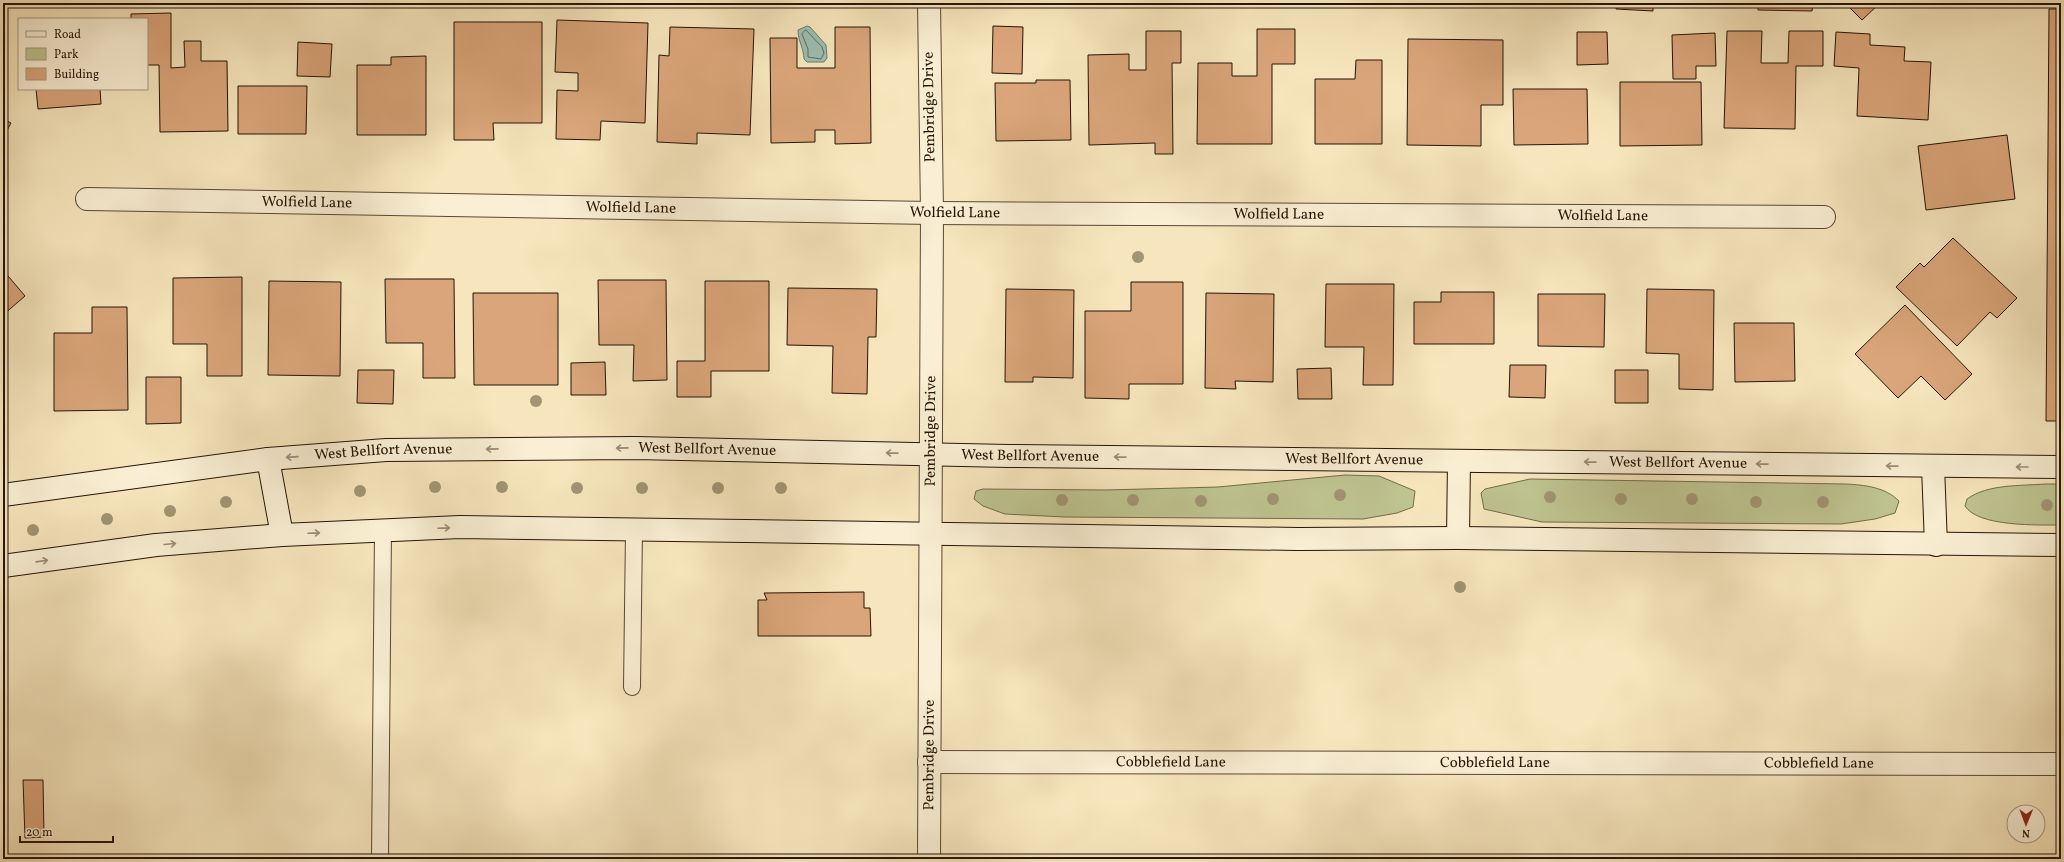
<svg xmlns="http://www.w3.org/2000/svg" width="2064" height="862" viewBox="0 0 2064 862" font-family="Vollkorn,serif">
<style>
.green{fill:#bec490;stroke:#726c4b}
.water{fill:#9dbfb3;stroke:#6d7b6e}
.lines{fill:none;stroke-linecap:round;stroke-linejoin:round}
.shore{stroke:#616a5c;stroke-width:1}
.building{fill:#daa57a;stroke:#251406}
.lane-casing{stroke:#5a4834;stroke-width:18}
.street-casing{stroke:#5a4834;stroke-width:24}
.secondary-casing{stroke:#251406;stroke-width:24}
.lane{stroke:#faefd4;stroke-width:16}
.street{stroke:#faefd4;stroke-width:22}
.secondary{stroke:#faefd4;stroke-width:22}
.tree{fill:#a19573}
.oneway{stroke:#9a8c77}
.labels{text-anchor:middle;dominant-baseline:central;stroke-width:3.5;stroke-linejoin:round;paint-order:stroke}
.street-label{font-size:15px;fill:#251406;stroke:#faefd4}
</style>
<rect width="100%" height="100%" fill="#f7e6bd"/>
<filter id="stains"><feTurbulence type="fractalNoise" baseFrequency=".005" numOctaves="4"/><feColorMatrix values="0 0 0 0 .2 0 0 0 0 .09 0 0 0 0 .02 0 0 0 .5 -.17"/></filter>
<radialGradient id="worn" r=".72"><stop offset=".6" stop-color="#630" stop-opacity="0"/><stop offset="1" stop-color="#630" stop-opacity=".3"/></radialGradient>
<path class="green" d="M1345,475L1379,476L1415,491L1413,507L1397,513L1363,519L1065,517L1005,514L983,506L974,499L976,491L983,489L1106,490L1218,487Z
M1530,479L1845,484C1865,485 1885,487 1899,501L1895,513L1875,519L1841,524L1542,522L1484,509L1481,493L1485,489Z
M2045,484H2061V525C2039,525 1978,527 1965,506L1967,499C1988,484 2019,486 2045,484Z"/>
<path class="water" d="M807,26L810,27L826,45L827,58L824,62H807L804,59C804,49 798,41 798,30Z"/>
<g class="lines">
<path class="shore" d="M806,30L822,47L824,53L821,59L808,57V49L802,34Z"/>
</g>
<path class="building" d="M44,3H81V4Z
M1258,3H1291L1290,5Z
M1574,3H1609V7L1574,6Z
M1617,3H1653V11L1616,9Z
M1758,3H1813L1812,11L1758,10Z
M1845,3H1880L1862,20Z
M2049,9H2061V421H2046Z
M171,13V68L185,67L184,41H201V61H227L228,131L160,132L159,65H147V19H131V14Z
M557,20L648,23L645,123L601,121L600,140L556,139L557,90L578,91V73L555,72Z
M454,22H542V123H493L494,140H454Z
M993,26L1023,27L1022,74L992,73Z
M670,27L754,29L750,135L697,133V144L657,142L659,55L669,56Z
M835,27H870L871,143L835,144V130H815V142L771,143L770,38H797V68H835Z
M1257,29H1295V64H1272V144H1197L1198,63H1232V76H1257Z
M1146,31H1181V63H1172L1173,154H1155V143L1089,145L1088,55L1129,54V70H1146Z
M1727,31H1762L1761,63H1788L1789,31H1823V66H1796L1795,129L1724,128Z
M1577,32H1607L1608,64L1577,65Z
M1836,32L1870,34V45L1905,47L1904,61L1931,62L1928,120L1857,116L1859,68L1834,66Z
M1715,33L1716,66H1696V79H1673L1672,35Z
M1408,39L1503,40V105H1481V146L1407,145Z
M298,42L332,44L330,77L297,76Z
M426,56V135H357V65H391V57Z
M1356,60H1382V144H1315V79H1355Z
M1036,80H1070L1071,140L996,141L995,83H1036Z
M1620,82H1701L1702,145L1620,146Z
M238,86H307L306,134H238Z
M36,89H100L101,104L38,109Z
M1513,89H1587L1588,144L1514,145Z
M3,119L11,123L3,138Z
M2007,135L2015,199L1926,210L1918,146Z
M1953,238L2017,298L1997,318L1990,312L1957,346L1896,287L1920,263L1924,267Z
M3,270L25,296L3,315Z
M242,277V376H207V344H173V278Z
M385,279H454L455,378H423V343H386Z
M598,280H666L667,380L633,381L634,345H599Z
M269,281L341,282L340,376L268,375Z
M705,281H769V371H711V397H677V361H705Z
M1131,282H1183V384H1129V399L1085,398V311H1131Z
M1326,284H1394L1393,385H1363L1364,347H1325Z
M788,288L877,289L876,337H868L867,394L832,393L833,346L787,345Z
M1006,289L1074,290L1073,378L1033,377V382H1005Z
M1647,289L1714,290L1713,390L1679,389V354L1646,353Z
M1441,292H1494V344H1414V302H1441Z
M473,293H558V385H474Z
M1206,293L1274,294L1273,382L1235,381L1236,389L1205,388Z
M1538,294H1605L1604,347L1538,346Z
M1905,305L1972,374L1945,400L1921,376L1898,398L1855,354Z
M92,307H127L128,410L54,411V333H92Z
M1734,323H1794L1795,381L1735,382Z
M605,362L606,395H571V363Z
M1510,365H1546L1545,398L1509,397Z
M1331,368L1332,399H1298L1297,369Z
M358,370H394L393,404L357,403Z
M1615,370H1648V403H1615Z
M146,377H181V423L146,424Z
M864,592V608H870L871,636H758V600H767L764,593Z
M23,780H43L44,837L25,838Z"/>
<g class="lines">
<defs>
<path id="lane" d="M632,687L634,530
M380,859L383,530"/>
<g id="street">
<path id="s1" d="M87,199L932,213L1824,217"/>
<path id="s2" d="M929,762L2061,764"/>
<path id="s3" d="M929,859L932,213L929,3"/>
</g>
<g id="secondary">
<path d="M268,459L282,535"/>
<path d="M1933,466L1936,545"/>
<path id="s4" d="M3,495L268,459L386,450L635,448L1009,456L2061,467"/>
<path d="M1458,538L1459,461"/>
<path d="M3,566L156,545L282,535L460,527L1298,539L1458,538L2061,545"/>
</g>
</defs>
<use href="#lane" class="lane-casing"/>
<use href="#street" class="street-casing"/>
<use href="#secondary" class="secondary-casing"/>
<use href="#lane" class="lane"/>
<use href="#street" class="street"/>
<use href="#secondary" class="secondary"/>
</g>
<g class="tree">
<circle cx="1138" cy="257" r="6"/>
<circle cx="536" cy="401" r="6"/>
<circle cx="435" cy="487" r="6"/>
<circle cx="502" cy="487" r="6"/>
<circle cx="577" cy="488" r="6"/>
<circle cx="642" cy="488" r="6"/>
<circle cx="718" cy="488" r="6"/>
<circle cx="781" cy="488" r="6"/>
<circle cx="360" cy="491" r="6"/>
<circle cx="1340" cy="495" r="6"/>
<circle cx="1550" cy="497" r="6"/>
<circle cx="1273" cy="499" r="6"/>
<circle cx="1621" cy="499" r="6"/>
<circle cx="1692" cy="499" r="6"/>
<circle cx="1062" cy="500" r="6"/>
<circle cx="1133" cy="500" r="6"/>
<circle cx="1201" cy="501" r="6"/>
<circle cx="226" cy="502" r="6"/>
<circle cx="1756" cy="502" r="6"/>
<circle cx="1823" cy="502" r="6"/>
<circle cx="2047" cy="505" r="6"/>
<circle cx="170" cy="511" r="6"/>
<circle cx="107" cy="519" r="6"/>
<circle cx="33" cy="530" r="6"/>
<circle cx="1460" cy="587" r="6"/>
</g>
<defs><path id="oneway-shaft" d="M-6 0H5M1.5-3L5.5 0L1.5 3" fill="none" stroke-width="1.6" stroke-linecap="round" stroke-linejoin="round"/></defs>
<g class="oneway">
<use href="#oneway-shaft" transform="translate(622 448) rotate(179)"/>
<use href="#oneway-shaft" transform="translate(492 449) rotate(179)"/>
<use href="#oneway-shaft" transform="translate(892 453) rotate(-179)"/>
<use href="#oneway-shaft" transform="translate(292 457) rotate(176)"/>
<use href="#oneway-shaft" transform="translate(1120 457) rotate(-179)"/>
<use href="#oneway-shaft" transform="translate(1590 462) rotate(-179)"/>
<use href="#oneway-shaft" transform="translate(1762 464) rotate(-179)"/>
<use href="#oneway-shaft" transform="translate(1892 466) rotate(-179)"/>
<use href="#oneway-shaft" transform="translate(2022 467) rotate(-180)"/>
<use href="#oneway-shaft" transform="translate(444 528) rotate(-2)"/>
<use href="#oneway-shaft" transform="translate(314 533) rotate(-2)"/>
<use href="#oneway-shaft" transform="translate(170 544) rotate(-5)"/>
<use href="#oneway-shaft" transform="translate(42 561) rotate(-8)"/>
</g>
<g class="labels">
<g class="street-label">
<text transform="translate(930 107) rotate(-91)">Pembridge Drive</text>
<text stroke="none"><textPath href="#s1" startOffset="220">Wolfield Lane</textPath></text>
<text stroke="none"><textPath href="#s1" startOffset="544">Wolfield Lane</textPath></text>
<text stroke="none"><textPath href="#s1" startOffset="868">Wolfield Lane</textPath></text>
<text stroke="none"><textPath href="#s1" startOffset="1192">Wolfield Lane</textPath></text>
<text stroke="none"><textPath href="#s1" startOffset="1516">Wolfield Lane</textPath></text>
<text stroke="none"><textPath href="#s3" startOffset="428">Pembridge Drive</textPath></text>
<text stroke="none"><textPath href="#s4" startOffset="707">West Bellfort Avenue</textPath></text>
<text stroke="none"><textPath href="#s4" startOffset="383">West Bellfort Avenue</textPath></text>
<text stroke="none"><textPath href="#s4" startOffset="1030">West Bellfort Avenue</textPath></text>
<text stroke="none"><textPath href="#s4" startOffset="1354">West Bellfort Avenue</textPath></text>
<text stroke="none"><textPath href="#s4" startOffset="1678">West Bellfort Avenue</textPath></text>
<text stroke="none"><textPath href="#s3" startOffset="104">Pembridge Drive</textPath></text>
<text stroke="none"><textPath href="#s2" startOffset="242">Cobblefield Lane</textPath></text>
<text stroke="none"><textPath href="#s2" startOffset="566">Cobblefield Lane</textPath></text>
<text stroke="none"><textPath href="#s2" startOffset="890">Cobblefield Lane</textPath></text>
</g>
</g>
<rect width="2064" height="862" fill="none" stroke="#f7e6bd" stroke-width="16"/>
<rect x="4" y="4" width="2056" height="854" fill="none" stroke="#251406" stroke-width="2"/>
<rect x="8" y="8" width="2048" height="846" fill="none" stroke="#251406"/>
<rect x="18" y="18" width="130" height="72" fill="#faefd4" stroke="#a59782"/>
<rect x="26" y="31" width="20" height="6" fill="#faefd4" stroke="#a59782"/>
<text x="54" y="38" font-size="12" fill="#251406">Road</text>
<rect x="26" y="48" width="20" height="12" fill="#bec490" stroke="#a59782"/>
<text x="54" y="58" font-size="12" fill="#251406">Park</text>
<rect x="26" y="68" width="20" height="12" fill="#daa57a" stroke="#a59782"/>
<text x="54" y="78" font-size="12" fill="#251406">Building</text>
<g transform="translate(2026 824) rotate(181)"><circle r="19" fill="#faefd4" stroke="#a59782"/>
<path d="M0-3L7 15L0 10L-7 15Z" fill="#8f2418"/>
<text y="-6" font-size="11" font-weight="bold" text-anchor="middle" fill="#251406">N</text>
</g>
<path d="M20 836v6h93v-6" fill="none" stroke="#251406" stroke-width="2"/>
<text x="26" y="836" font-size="12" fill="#251406" stroke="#faefd4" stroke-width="3" paint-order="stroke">20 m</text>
<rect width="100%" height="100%" filter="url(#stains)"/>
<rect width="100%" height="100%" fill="url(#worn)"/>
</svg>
